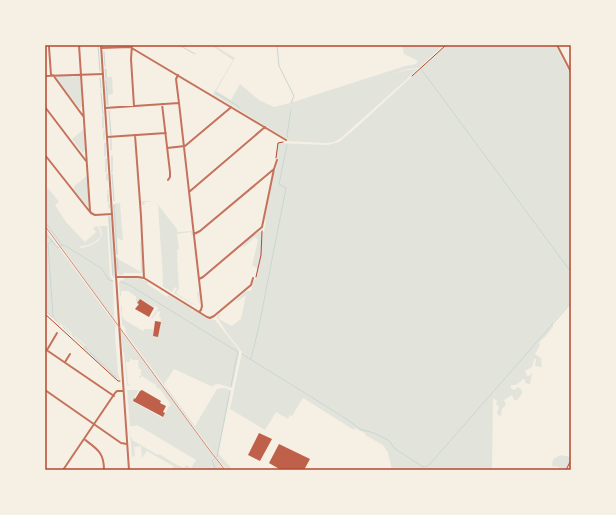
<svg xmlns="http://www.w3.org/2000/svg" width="616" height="515" viewBox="0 0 616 515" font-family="'PT Serif',serif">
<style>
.green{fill:#e2e4dc}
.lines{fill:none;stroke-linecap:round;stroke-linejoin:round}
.stream{stroke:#c9d6d2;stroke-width:1}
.building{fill:#bf614a}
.path{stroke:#b5482f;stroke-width:1}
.minor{stroke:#c5725c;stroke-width:2}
.tertiary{stroke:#c5725c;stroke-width:2}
.rail{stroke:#cf8b77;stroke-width:1}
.neatline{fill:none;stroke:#b5482f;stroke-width:1.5}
</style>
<rect width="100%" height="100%" fill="#f6efe4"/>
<path class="green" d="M212,45H214L235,58L216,91L231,100L240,84L259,100L274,107L290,103L405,66L416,64L418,61L404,54L402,45H443L419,68L407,69L393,74L407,70L418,69L341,138L334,142L325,143L283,141H286L287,139L213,94L233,60L212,46Z
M446,45H555L571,75V302L553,322V327L545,337L539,342L540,345L535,354L541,358L542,367L535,366L536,359H534L532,367L525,371L527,376H529L532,373L530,384L525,383V380L523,379C519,383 516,386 511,385V388L514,390L518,387L521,389L522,394L517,400H514L512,395L504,400L506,405L502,409L501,416L498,415L497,413L499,407L496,404L497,401L493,398L492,469L495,470H392L388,453L383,445L365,435L366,434L355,428L354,430L303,398L292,416L290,415L288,419L276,412L265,430L230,409L242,352L227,333L217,317L219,314L221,315L219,316V319L232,326L241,319L246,295L238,301L236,300L246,291H251L254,280L256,279L258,269L254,266H252L258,240L255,237L244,247L242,246L258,232H264L266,221L265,220L274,173H275L278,160H277L276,154L278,143L328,145L339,142L357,127Z
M105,69H107V77H112L113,94L108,95V106H110H108L106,104Z
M71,75L72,77H73V75L80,76L82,106L80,108H79L56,78V76Z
M84,129L85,150L83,153L72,139Z
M87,176L89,206L88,207L73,189L75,187L74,186Z
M48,188L59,202L55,205L66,222L85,242L96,232L93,228L97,226L100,230L101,236C96,242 89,246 81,246L80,248C91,247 109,239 99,226H107L110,276L113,281L114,317L116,322L45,224V191Z
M141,201H155L177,229V230L178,232L191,231L193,232V235L192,236L191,232L177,234L179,249L177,250L178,257L177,258L179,288L176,293L195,305L199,303L197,292H199L200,303L194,305L174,293L177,288L175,287L172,292L162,286L163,285L162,264L158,206L155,201L145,202L144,205H142Z
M120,203L123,241L117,238L118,255H117L116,254L113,204Z
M108,216H110L111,219L115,279L112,275Z
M45,229L116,325C113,333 118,361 118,373L119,376L120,380L117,379L83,348L85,345L45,310Z
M140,242H141L143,272L142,273H123V275H119L117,272L116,258L118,257V259L141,272Z
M124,278C133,278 140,277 148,282L147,284L167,297L169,295L192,309L191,311H193L194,310L208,319L215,320L239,350V354L232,388L218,384L213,385V387L174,369L164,384L195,426L217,389C221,387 228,388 231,391L218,453L233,470H227L217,458L166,389V388L127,335L125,330L126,329L122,324L121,306H122V317H124L123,319L143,331L145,329H153V336L158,337L161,318L159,317L160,312L158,311L153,318H151L158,308L155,306L154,307L140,299L137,302H136V296H134V295L128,291H121V296H120L119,282L121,280H124Z
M121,331L224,470H172L173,468V466L147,451L142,458L141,446L134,447L135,456L132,457L130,431L131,430L130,435L132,438V440L158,455L159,454L179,466H180L184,468L186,465L191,468L196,460L139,426L136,425L134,427V426H130L127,390H139L132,401L162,418L167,410V411L168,407L171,405L160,389L156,387V385L142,376L140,378L139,376H141V369H139L138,360H132V359H130V362H126L128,384L130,385L129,386L127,385L124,353L123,352Z
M561,455L570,457L571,460V470H559V467L552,466L553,459Z"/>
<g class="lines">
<path class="stream" d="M98,45L100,71
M179,45L195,54
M277,45L279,66L294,96L291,103
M104,52L105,66
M105,69L106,78
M421,69L571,272
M100,78L101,88
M106,81L108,105
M101,90V91
M101,93L103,114
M216,93L238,106L239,108
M109,111L111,135
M103,116V128
M104,131V139
M111,138V150
M288,138L287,135L291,109
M105,143V156
M112,156V172
M106,159V172
M107,174V180
M112,174L114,201
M108,191V192
M108,194V202
M109,204V208
M114,205L117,254
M109,217L113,275
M45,222L62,245
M45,233L57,247L58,248L59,247
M52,241L48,244L53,317L60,325
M61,246L64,245L101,268L109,280L113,281
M117,258L118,270
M121,282L125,283L131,286L238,352L237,355L231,386
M45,310L52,317
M63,327L70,334
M72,335L88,350
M90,352L117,378
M242,354L345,418L360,429L374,433L388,440L391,443L394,448L423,467H425L429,465L571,303
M251,359L259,326L286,188L279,184L287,145
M217,457L230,391
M214,459L212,461L215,467L214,470"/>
</g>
<path class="building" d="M140,299L154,308L149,317L135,309L139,304L137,303Z
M155,321L161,322L158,337L153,336Z
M142,390L161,401L160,403L166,406L163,412L165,413L163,417L133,401L134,398L135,399L140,391Z
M259,433L272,439L260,461L248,455Z
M279,444L310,459L304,470H281L269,463Z"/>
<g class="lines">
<path class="path" d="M412,76L446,45
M276,158L278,143L283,142
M256,277L261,255L262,231
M45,314L118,381H120
M566,470L571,460"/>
<path class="minor" d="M79,45L90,211L91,213L95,215L112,214
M132,45L131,59L134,106
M49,47L51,75
M101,48L130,47L286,140
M53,75L83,116
M178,75L176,79L179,103L202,306L201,310L199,312
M45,76L103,74
M162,104L170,172V177L168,180
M45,107L86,161
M105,108L179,103
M135,135L141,216L144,278
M107,137L166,133
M167,148L185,146L229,109L231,107
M45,155L90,212
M189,192L265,127
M194,234L200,231L274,169L277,160
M116,277H138L144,278L207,317L210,318L214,316L251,285L253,278
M199,279L203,277L262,227L274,169
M45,349L114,396
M47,350L57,333
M65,362L70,354
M45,390L121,443L127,444
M84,439C97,449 104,452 104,470
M63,470L115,393L117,391H123"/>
<path class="tertiary" d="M101,45L120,338L129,470
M557,45L571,72"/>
<path class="rail" d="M45,226L208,448L225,470"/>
</g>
<rect width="616" height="515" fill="none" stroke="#f6efe4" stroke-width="92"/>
<rect x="46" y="46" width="524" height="423" class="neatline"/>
</svg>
